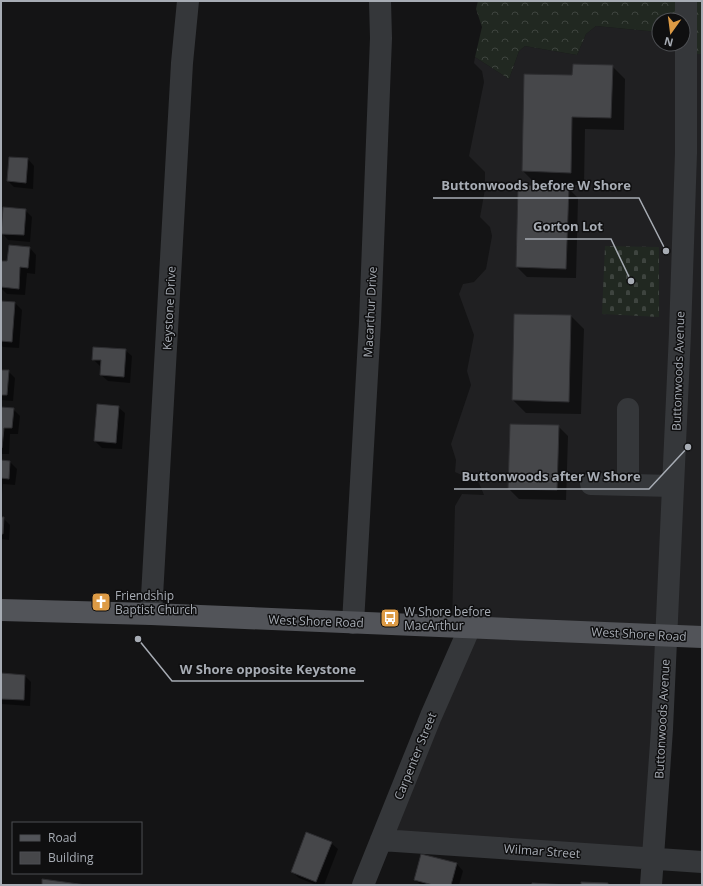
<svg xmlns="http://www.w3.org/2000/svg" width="703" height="886" viewBox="0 0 703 886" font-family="'Open Sans',sans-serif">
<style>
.built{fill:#202022}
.forest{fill:url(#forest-crowns)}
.cemetery{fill:url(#cemetery-stones)}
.shadow{fill:#0007}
.building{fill:#46474a;stroke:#2e2e31}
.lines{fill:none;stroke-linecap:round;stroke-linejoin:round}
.minor{stroke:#35373a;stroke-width:22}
.major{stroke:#525459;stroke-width:22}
.labels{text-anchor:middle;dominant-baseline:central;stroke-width:3;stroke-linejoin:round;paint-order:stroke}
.street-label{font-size:12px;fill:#a7acb4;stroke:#0f0f10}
.poi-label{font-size:12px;fill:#a7acb4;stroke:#0f0f10;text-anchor:start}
.leader{fill:none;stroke:#a7acb4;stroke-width:1.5}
.callout-dot{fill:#a7acb4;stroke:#0f0f10;stroke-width:1.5}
.callout-label{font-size:13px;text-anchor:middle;font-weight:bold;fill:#a7acb4;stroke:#0f0f10;stroke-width:3;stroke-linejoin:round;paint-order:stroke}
</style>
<defs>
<pattern id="forest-crowns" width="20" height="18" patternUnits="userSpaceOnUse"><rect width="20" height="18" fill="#212821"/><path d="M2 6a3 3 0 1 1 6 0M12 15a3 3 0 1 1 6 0" fill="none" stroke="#3e443f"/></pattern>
<pattern id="cemetery-stones" width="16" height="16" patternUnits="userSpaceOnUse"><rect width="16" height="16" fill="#212821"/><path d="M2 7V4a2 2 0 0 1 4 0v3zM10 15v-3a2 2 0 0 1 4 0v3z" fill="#3e443f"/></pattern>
</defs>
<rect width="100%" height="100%" fill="#141415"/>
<path class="built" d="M596,26L659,32V44H683L687,54H702V638L676,637L653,851L391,834L463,643L452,623L455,506L462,494L484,495L479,483L455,472L456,460L451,444L471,385L467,371L474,335L459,294L463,284L474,282L486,269L492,236L490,227L480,217L485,189V172L469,156L484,82L482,71L474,63L475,57L509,79L519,51L525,46L577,55L586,34Z"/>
<path class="forest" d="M478,1H702V54H687L683,20H659V32L596,26L586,34L577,55L525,46L519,51L509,79L475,57L482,27L476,9Z"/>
<path class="cemetery" d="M605,246L659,247V317L602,314Z"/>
<path class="shadow" d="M612,66L625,79L624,130L585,129L584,185L536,184L523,171L573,76Z
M28,159L34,166L33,189L14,187L8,181Z
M568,188L578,198L576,278L527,277L517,267Z
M25,210L32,217L30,242L8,240L2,233Z
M30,248L36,255L35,274L27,273L25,295L7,294L1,288V273L8,262Z
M1,302L15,303L22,310L19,348L3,347L1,345Z
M571,316L584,329L581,414L526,413L513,400Z
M125,350L132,356L130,383L108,381L101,375L102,366H100L93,359Z
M1,371H8L15,378L13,401L1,400Z
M118,407L125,413L122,449L102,448L95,441Z
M1,408L13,409L20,416L18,434H10L9,454H1Z
M558,426L568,436L566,500L519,499L509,489Z
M1,461L10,462L17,469L15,485L3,484L1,505Z
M1,518H3L10,525L9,540L1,539Z
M1,674L25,676L31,682L30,706L1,704Z
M331,843L338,849L324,885H316L299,878L292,872Z
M457,864L463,871L459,885H421L415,880Z"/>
<path class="building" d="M573,64L613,65L611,118L572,117L571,173L522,171L524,74L572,75Z
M9,157L28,158L26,183L7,181Z
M518,185L569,187L566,269L516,267Z
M3,207L26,209L24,235L1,234Z
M9,245L30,247L28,268L20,267L19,289L1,287V261H7Z
M1,301L15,302L12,342L1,341Z
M514,314L571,315L569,402L512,400Z
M93,347L126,349L124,377L100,375L101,360H92Z
M1,370H9L7,395H1Z
M97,404L119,406L116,443L94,441Z
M1,407L14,408L12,428H4L2,448H1Z
M510,424L559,425L557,490L508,489Z
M1,460L10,461L9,479L1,478Z
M1,517H4L3,534H1Z
M1,673L25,675L24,700L1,699Z
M306,832L332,842L316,882L291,872Z
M421,854L457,863L451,885H433L414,880Z
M42,879L86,885H42Z
M581,882L608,883V885H581Z
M532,883L568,885H532Z"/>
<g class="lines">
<path class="minor" d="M591,484L673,486
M628,485V409
M151,614L182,63L188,1
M353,623L370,322L381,38L380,1
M381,840L702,862
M363,885L431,716L470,627
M651,885L662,729L680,333L686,153V1"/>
<path class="major" d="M1,610L151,614L702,637"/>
</g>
<defs>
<symbol id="church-square" viewBox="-11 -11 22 22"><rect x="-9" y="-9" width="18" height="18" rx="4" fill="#dd9b45" stroke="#0f0f10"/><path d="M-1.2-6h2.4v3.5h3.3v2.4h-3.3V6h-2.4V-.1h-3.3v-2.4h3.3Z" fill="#fff"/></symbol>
<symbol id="bus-square" viewBox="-11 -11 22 22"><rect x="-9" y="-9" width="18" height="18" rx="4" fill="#dd9b45" stroke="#0f0f10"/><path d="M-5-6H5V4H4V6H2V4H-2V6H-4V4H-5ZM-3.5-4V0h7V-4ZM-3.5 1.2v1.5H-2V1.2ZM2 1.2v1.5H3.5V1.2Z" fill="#fff"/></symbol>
</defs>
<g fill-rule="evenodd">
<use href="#church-square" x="90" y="591" width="22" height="22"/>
<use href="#bus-square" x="379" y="607" width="22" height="22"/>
</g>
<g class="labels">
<g class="street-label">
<text transform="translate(169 308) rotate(-87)">Keystone Drive</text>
<text transform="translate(370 312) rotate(-87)">Macarthur Drive</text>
<text transform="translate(678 371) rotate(-88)">Buttonwoods Avenue</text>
<text transform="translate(316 621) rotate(2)">West Shore Road</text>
<text transform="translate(639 634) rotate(3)">West Shore Road</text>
<text transform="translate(662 719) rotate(-87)">Buttonwoods Avenue</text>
<text transform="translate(415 756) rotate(-68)">Carpenter Street</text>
<text transform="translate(542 851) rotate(4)">Wilmar Street</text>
</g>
<g class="poi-label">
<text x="115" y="595">Friendship<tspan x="115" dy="14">Baptist Church</tspan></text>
<text x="404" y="611">W Shore before<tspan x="404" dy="14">MacArthur</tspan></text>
</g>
</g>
<path class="leader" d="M666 251L639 198H433M631 281L611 239H525M688 447L649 489H454M138 639L172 681H364"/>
<g class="callout-dot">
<circle cx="666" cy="251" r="4"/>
<circle cx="631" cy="281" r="4"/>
<circle cx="688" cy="447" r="4"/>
<circle cx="138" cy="639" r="4"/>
</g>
<g class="callout-label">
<text x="536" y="190">Buttonwoods before W Shore</text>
<text x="568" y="231">Gorton Lot</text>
<text x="551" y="481">Buttonwoods after W Shore</text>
<text x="268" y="674">W Shore opposite Keystone</text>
</g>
<rect width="703" height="886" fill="none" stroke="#a7acb4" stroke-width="4"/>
<rect x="12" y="822" width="130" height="52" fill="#0f0f10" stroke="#4c4e52"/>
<rect x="20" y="835" width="20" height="6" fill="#525459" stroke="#4c4e52"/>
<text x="48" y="842" font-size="12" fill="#a7acb4">Road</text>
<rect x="20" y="852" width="20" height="12" fill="#46474a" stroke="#4c4e52"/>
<text x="48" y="862" font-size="12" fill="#a7acb4">Building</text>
<g transform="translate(671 32) rotate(194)"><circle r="19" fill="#0f0f10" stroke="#4c4e52"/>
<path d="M0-3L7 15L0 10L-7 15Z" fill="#dd9b45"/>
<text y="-6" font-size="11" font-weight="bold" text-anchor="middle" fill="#a7acb4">N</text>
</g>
</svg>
